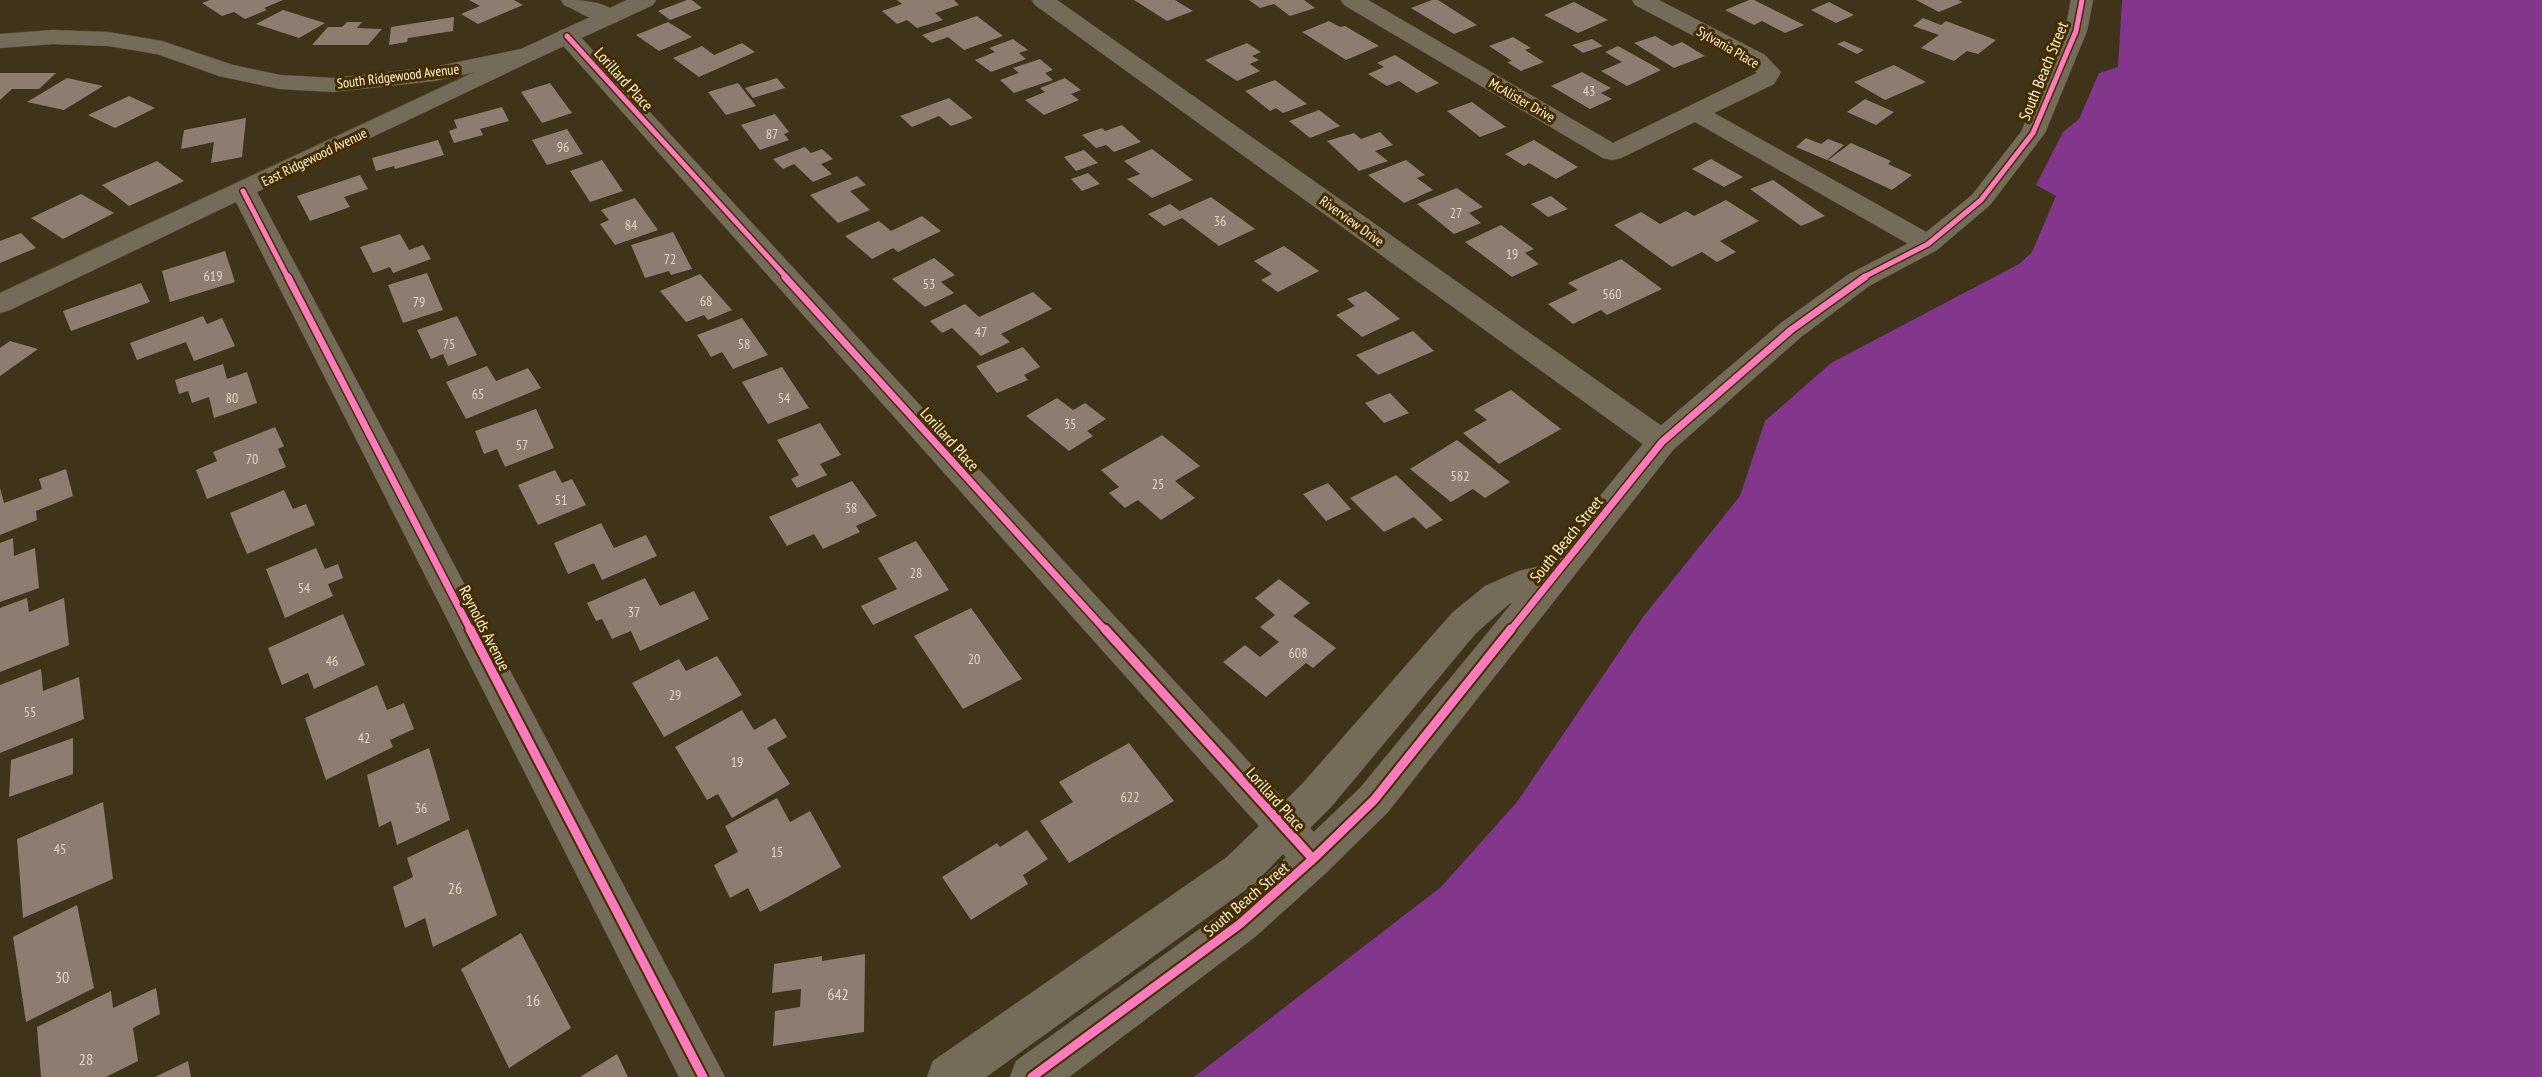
<svg xmlns="http://www.w3.org/2000/svg" width="2542" height="1077" viewBox="0 0 2542 1077" font-family="'PT Sans Narrow',sans-serif">
<style>
.water{fill:#82368c}
.building{fill:#8d7d70}
.lines{fill:none;stroke-linecap:round;stroke-linejoin:round}
.minor-casing{stroke:#584f3c;stroke-width:1}
.tertiary-casing{stroke:#584f3c;stroke-width:1}
.minor{fill:#756b59;fill-rule:evenodd}
.tertiary{fill:#756b59;fill-rule:evenodd}
.cycleway-far2-casing{stroke:#442e00;stroke-width:8}
.cycleway-far1-casing{stroke:#442e00;stroke-width:10}
.cycleway-casing{stroke:#442e00;stroke-width:13}
.cycleway-far2{stroke:#fd7abc;stroke-width:5}
.cycleway-far1{stroke:#fd7abc;stroke-width:7}
.cycleway{stroke:#fd7abc;stroke-width:9}
.labels{text-anchor:middle;dominant-baseline:central;stroke-width:6;stroke-linejoin:round;paint-order:stroke}
.far-street-label{font-size:14px;fill:#fef1da;stroke:#442e00}
.number-label{font-size:14px;fill:#e2d4c0}
.street-label{font-size:16px;fill:#fef1da;stroke:#442e00}
.near-number-label{font-size:16px;fill:#e2d4c0}
</style>
<rect width="100%" height="100%" fill="#3f3319"/>
<path class="water" d="M2122,0H2542V1077H1194L1441,887L1517,802L1643,617L1740,496L1765,421L1831,363L2019,264L2032,252L2056,196L2036,185L2063,132L2079,119L2099,73L2118,67Z"/>
<path class="building" d="M210,0H283L264,8L267,10L245,19L234,12L222,16L202,3Z
M469,0H514L523,5L478,24L461,14L480,6Z
M687,0H692L702,8L670,20L658,11Z
M897,0H954L959,5L935,13L943,20L917,28L907,20L897,24L882,11L902,4Z
M1134,0H1175L1193,11L1167,21Z
M1249,0H1304L1315,8L1290,16L1274,4L1260,8Z
M1432,0H1438L1477,25L1454,34L1411,8Z
M1749,0H1754L1804,25L1785,33L1762,21L1754,25L1725,10Z
M1916,0H1958L1963,2L1939,12Z
M1574,2L1608,20L1578,33L1544,15Z
M1829,2L1854,15L1836,23L1811,10Z
M283,10L325,23L299,38L256,24Z
M977,16L1003,36L964,50L948,37L932,43L922,35Z
M454,17L453,31L408,38L407,42L389,45L391,27Z
M1923,18L1941,25L1946,21L1996,40L1978,54L1967,51L1954,61L1921,48L1939,35L1913,26Z
M1329,21L1340,27L1345,26L1379,46L1346,60L1302,32Z
M347,22H362L357,28L382,29L368,45H312L328,27H342Z
M668,22L692,37L659,51L636,35Z
M1655,36L1672,46L1682,42L1705,56L1674,68L1634,43Z
M1513,37L1531,48L1525,50L1544,62L1521,71L1507,62L1512,61L1489,46Z
M1013,39L1028,50L1019,53L1026,59L991,72L975,60L995,52L989,48Z
M1592,39L1603,46L1583,53L1572,45Z
M1844,41L1864,50L1857,54L1837,44Z
M742,43L755,52L699,77L673,58L702,46L714,55Z
M1247,43L1261,52L1252,56L1259,60L1250,64L1260,71L1237,81L1205,60Z
M1618,46L1661,70L1627,86L1601,71L1622,62L1605,52Z
M1395,55L1439,83L1417,93L1399,81L1387,86L1368,74L1384,67L1377,63Z
M1040,59L1053,70L1045,73L1053,80L1014,93L1000,80L1019,73L1013,68Z
M1894,65L1926,82L1885,100L1854,82Z
M1582,72L1611,88L1601,93L1612,99L1590,109L1551,86Z
M0,73H56L39,89H12L0,100Z
M67,78L103,86L64,110L27,102Z
M777,78L785,88L753,98L745,88Z
M1065,78L1081,90L1071,94L1079,100L1044,115L1025,100L1045,92L1040,88Z
M1275,80L1307,104L1283,113L1276,108L1270,111L1245,91Z
M550,83L572,113L542,123L521,92Z
M738,83L756,106L726,115L708,92Z
M129,96L155,108L115,128L88,115Z
M949,98L973,118L951,126L939,116L912,127L900,116Z
M1865,99L1894,112L1876,125L1847,112Z
M1472,102L1506,127L1480,137L1447,111Z
M502,107L509,121L480,129L483,135L454,143L449,131L457,128L454,120Z
M1319,110L1340,126L1310,138L1289,121Z
M775,114L789,132L784,134L789,140L760,150L741,125Z
M246,118L242,157L211,163L214,142L181,149L184,130Z
M1122,125L1141,142L1114,152L1106,145L1096,148L1082,135L1102,128L1105,131Z
M567,129L583,154L547,165L532,140Z
M1380,132L1393,145L1375,151L1388,161L1359,171L1327,141L1354,133L1361,139Z
M1806,138L1821,144L1828,139L1844,145L1827,160L1796,147Z
M438,140L444,155L395,169L394,166L376,171L372,158Z
M1534,140L1578,167L1556,179L1529,163L1524,166L1505,154Z
M1851,143L1891,161L1888,164L1912,175L1892,190L1828,160Z
M805,147L811,153L822,149L833,159L821,164L832,174L813,182L794,164L783,169L773,159Z
M1152,149L1193,180L1152,198L1127,179L1140,174L1124,161Z
M1084,150L1098,163L1076,171L1064,157Z
M1711,159L1743,177L1724,187L1692,169Z
M602,160L623,191L590,202L570,171Z
M1406,160L1425,175L1417,178L1433,190L1404,203L1368,175Z
M157,161L184,181L129,206L102,185Z
M1088,173L1100,184L1082,191L1071,179Z
M360,175L368,189L344,197L350,207L310,221L297,196Z
M857,176L866,185L850,191L870,210L838,223L810,195Z
M1773,180L1825,216L1801,226L1750,189Z
M1457,188L1483,207L1469,213L1481,223L1454,234L1417,204Z
M81,194L114,213L63,239L31,218Z
M1551,196L1568,209L1548,217L1531,204Z
M1211,197L1255,229L1219,246L1182,218L1164,226L1148,214L1170,204L1180,211Z
M635,198L658,230L615,245L600,224L609,220L601,210Z
M1726,200L1759,221L1720,241L1736,252L1717,262L1702,252L1672,267L1614,225L1641,212L1660,224L1686,211L1694,216Z
M922,216L941,231L898,252L893,248L872,259L845,236L879,221L891,231Z
M1501,225L1534,249L1525,253L1539,264L1512,277L1465,242Z
M673,232L692,269L671,275L669,271L645,278L631,245Z
M21,233L36,248L0,263V241Z
M400,234L409,250L423,245L431,259L393,273L390,267L373,273L360,247Z
M1284,246L1319,271L1278,292L1261,280L1272,274L1254,261Z
M225,251L235,282L170,302L162,271Z
M934,258L955,275L941,282L954,293L925,307L892,279Z
M1621,259L1662,289L1607,315L1601,310L1573,324L1548,304L1578,290L1568,283Z
M427,273L443,310L403,323L388,285Z
M700,274L732,310L708,320L704,315L686,322L660,291Z
M141,283L150,302L71,331L63,311Z
M1366,291L1400,319L1362,337L1336,315L1355,306L1347,299Z
M1033,292L1052,309L1001,334L1010,342L981,356L952,328L942,333L930,321L965,304L979,317Z
M203,316L207,324L222,318L235,346L194,361L186,342L137,360L130,343Z
M457,316L477,355L448,366L443,354L431,359L417,330Z
M742,318L768,355L733,369L722,352L711,357L697,335Z
M1413,331L1434,351L1378,375L1356,355Z
M10,341L38,349L0,376V348Z
M1023,347L1040,367L1024,375L1028,380L997,393L976,366Z
M223,364L227,379L247,372L257,403L214,418L209,397L192,403L188,391L179,394L175,380Z
M487,366L496,381L528,368L541,388L466,419L446,382Z
M782,367L809,408L768,424L742,382Z
M1511,390L1561,429L1499,464L1463,433L1487,420L1474,410Z
M1390,393L1409,413L1384,423L1365,403Z
M1057,398L1073,410L1085,403L1106,419L1087,431L1093,436L1069,451L1026,416Z
M536,409L554,448L505,467L497,449L484,454L475,431Z
M820,423L841,455L820,464L827,475L797,488L791,479L799,475L777,440Z
M275,427L284,446L278,449L286,467L207,499L196,470L217,461L213,452Z
M1162,435L1200,466L1175,481L1195,498L1161,520L1138,500L1125,508L1109,493L1119,487L1101,470Z
M1457,440L1510,482L1485,498L1473,489L1451,502L1410,469Z
M66,469L73,496L36,511L37,520L0,535V488L4,503L42,489L39,479Z
M555,470L562,483L572,479L586,505L538,525L518,485Z
M1396,475L1443,520L1426,529L1414,517L1384,532L1350,498Z
M852,481L877,516L856,526L860,532L823,549L814,534L787,546L769,517Z
M1328,483L1351,509L1326,521L1303,494Z
M284,490L293,509L306,504L315,525L247,554L230,513Z
M601,523L614,548L646,535L657,556L602,580L594,563L568,574L554,543Z
M13,538L14,556L35,548L39,588L0,602V543Z
M916,541L949,590L873,625L861,606L897,589L878,558Z
M316,548L325,569L338,564L343,578L328,584L333,596L285,618L266,569Z
M645,578L660,606L694,591L709,619L640,651L631,631L612,639L602,619L596,621L587,603Z
M1279,579L1310,603L1293,616L1336,648L1313,668L1306,663L1266,697L1223,662L1245,645L1260,657L1279,642L1260,627L1275,615L1255,598Z
M27,598L29,612L64,598L69,645L0,672V608Z
M971,608L1022,679L963,709L914,636Z
M343,614L365,665L314,689L308,673L282,685L268,648Z
M717,656L742,695L664,737L632,683L679,659L686,671Z
M41,669L43,691L79,677L84,719L0,753V685Z
M377,685L387,710L404,703L414,729L390,740L393,747L326,780L305,718Z
M742,710L754,730L775,718L787,737L767,748L790,784L732,818L718,794L707,800L675,747Z
M73,738V774L9,797L11,760Z
M1129,743L1174,801L1069,863L1040,821L1073,802L1059,782Z
M429,748L450,820L397,845L391,821L379,827L367,775Z
M777,798L790,822L810,811L841,867L760,912L748,888L730,898L714,865L738,852L725,826Z
M103,802L113,879L23,918L17,839Z
M468,829L497,915L433,947L425,918L405,928L393,887L413,877L407,858Z
M1027,830L1048,859L1023,875L1028,884L971,920L942,877L997,843L1000,847Z
M77,905L94,988L26,1022L13,937Z
M521,933L571,1028L509,1068L461,969Z
M865,954L864,1032L773,1046L775,1011L800,1007L801,989L772,993L774,964L822,956V961Z
M156,988L160,1014L133,1028L138,1061L106,1077H41L37,1027L111,991L113,1008Z
M617,1054L628,1077H580Z
M188,1061L191,1077H155Z"/>
<g class="lines">
<defs>
<path id="minor" d="M561,0C580,0 608,0 620,17L617,22C599,26 580,12 564,5Z
M1032,0H1057L1673,434L1677,442L1673,450L1662,453L1651,450L1035,5Z
M1341,0H1368L1613,143L1757,73L1749,65L1635,5L1632,0H1659L1765,55L1781,72L1774,84L1714,113L1937,238L1941,244L1937,250L1928,252L1919,250L1695,122L1621,158L1612,160L1603,158L1344,5Z
M567,29L575,31L1285,801L1303,783L1452,613L1485,586L1519,571L1553,563L1565,567L1570,576L1565,585L1528,595L1509,604L1476,633L1331,807L1310,828L1327,846L1333,859L1327,872L1313,877L1299,872L1283,854L1255,883L986,1077H927L933,1061L1227,857L1259,826L559,41L556,36L559,31Z
M528,47L536,49L539,54L536,59L257,192L725,1077H679L236,202L10,310L0,313V293Z"/>
<path id="tertiary" d="M627,0H656L653,5L536,59L434,81L333,92L280,89L219,76L157,54L108,46L53,44L0,48V34L53,30L108,32L162,41L233,65L280,75L333,78L434,67L521,49Z
M2071,0H2093L2087,31L2045,133L1990,205L1937,250L1869,286L1801,337L1673,450L1388,812L1327,872L1255,937L1069,1077H1010L1016,1061L1225,911L1299,846L1360,788L1651,434L1781,323L1849,274L1919,238L1972,195L2021,132L2065,31Z"/>
</defs>
<use href="#minor" class="minor-casing"/>
<use href="#tertiary" class="tertiary-casing"/>
<use href="#minor" class="minor"/>
<use href="#tertiary" class="tertiary"/>
<defs>
<path id="cycleway-far2" d="M567,36L787,278
M243,191L288,278
M1862,278L1928,244L1981,200L2033,133L2076,31L2082,0"/>
<path id="cycleway-far1" d="M288,277L471,631
M785,277L1106,631
M1510,631L1662,442L1791,330L1865,277"/>
<path id="cycleway" d="M470,629L703,1077
M1105,629L1313,859
M1032,1077L1240,924L1313,859L1374,800L1511,629"/>
</defs>
<use href="#cycleway-far2" class="cycleway-far2-casing"/>
<use href="#cycleway-far1" class="cycleway-far1-casing"/>
<use href="#cycleway" class="cycleway-casing"/>
<use href="#cycleway-far2" class="cycleway-far2"/>
<use href="#cycleway-far1" class="cycleway-far1"/>
<use href="#cycleway" class="cycleway"/>
</g>
<g class="labels">
<g class="far-street-label">
<text transform="translate(1728 47) rotate(30)">Sylvania Place</text>
<text transform="translate(398 76) rotate(-7)">South Ridgewood Avenue</text>
<text transform="translate(1522 100) rotate(30)">McAlister Drive</text>
<text transform="translate(314 157) rotate(-26)">East Ridgewood Avenue</text>
<text transform="translate(1352 221) rotate(36)">Riverview Drive</text>
</g>
<g class="number-label">
<text x="1589" y="91">43</text>
<text x="772" y="134">87</text>
<text x="563" y="147">96</text>
<text x="1456" y="213">27</text>
<text x="1220" y="221">36</text>
<text x="631" y="225">84</text>
<text x="1512" y="254">19</text>
<text x="670" y="259">72</text>
<text x="213" y="276">619</text>
<text x="929" y="284">53</text>
<text x="1612" y="294">560</text>
<text x="706" y="301">68</text>
<text x="419" y="302">79</text>
<text x="981" y="332">47</text>
<text x="449" y="344">75</text>
<text x="744" y="344">58</text>
<text x="478" y="394">65</text>
<text x="232" y="398">80</text>
<text x="784" y="398">54</text>
<text x="1070" y="424">35</text>
<text x="522" y="445">57</text>
<text x="252" y="459">70</text>
<text x="1460" y="476">582</text>
<text x="1158" y="484">25</text>
<text x="561" y="500">51</text>
<text x="851" y="508">38</text>
<text x="916" y="573">28</text>
<text x="304" y="588">54</text>
<text x="634" y="612">37</text>
<text x="1298" y="653">608</text>
<text x="974" y="659">20</text>
<text x="332" y="661">46</text>
<text x="675" y="695">29</text>
<text x="30" y="712">55</text>
<text x="364" y="738">42</text>
<text x="737" y="762">19</text>
<text x="1130" y="797">622</text>
<text x="421" y="808">36</text>
<text x="60" y="849">45</text>
<text x="777" y="852">15</text>
</g>
<g class="street-label">
<text transform="translate(2043 71) rotate(-68)">South Beach Street</text>
<text transform="translate(624 79) rotate(48)">Lorillard Place</text>
<text transform="translate(950 439) rotate(48)">Lorillard Place</text>
<text transform="translate(1566 539) rotate(-51)">South Beach Street</text>
<text transform="translate(485 628) rotate(63)">Reynolds Avenue</text>
<text transform="translate(1276 799) rotate(48)">Lorillard Place</text>
<text transform="translate(1246 899) rotate(-40)">South Beach Street</text>
</g>
<g class="near-number-label">
<text x="455" y="888">26</text>
<text x="62" y="977">30</text>
<text x="838" y="994">642</text>
<text x="533" y="1000">16</text>
<text x="86" y="1059">28</text>
</g>
</g>
</svg>
